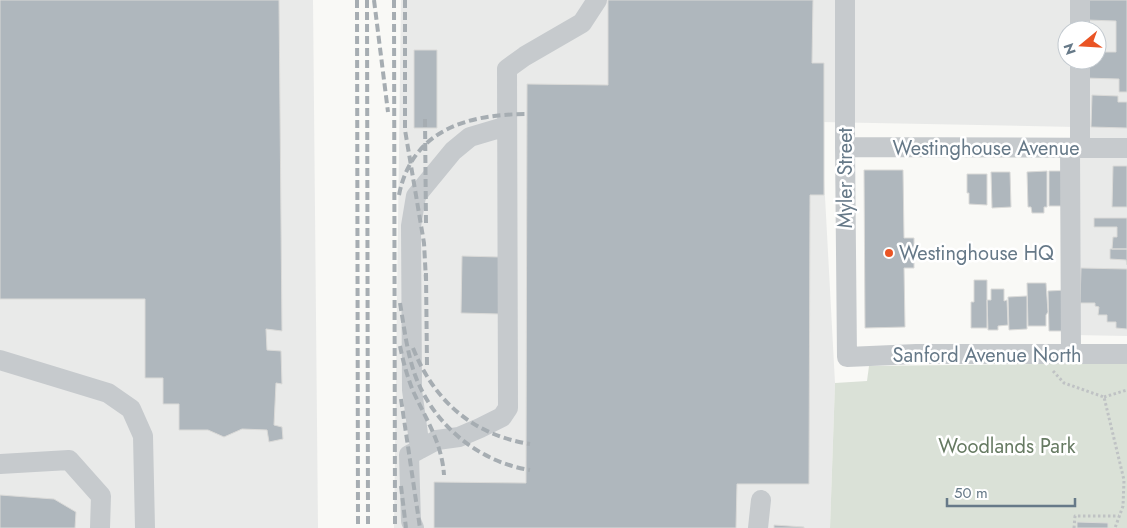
<svg xmlns="http://www.w3.org/2000/svg" width="1127" height="528" viewBox="0 0 1127 528" font-family="Jost,sans-serif">
<style>
.built{fill:#e9eae9;fill-rule:evenodd}
.green{fill:#dae1d7}
.building{fill:#afb7bd;stroke:#dadad8}
.lines{fill:none;stroke-linecap:round;stroke-linejoin:round}
.path{stroke:#bfc2c4;stroke-width:3;stroke-dasharray:2.5 2.5;stroke-linecap:butt}
.minor{stroke:#c6cacd;stroke-width:20}
.rail{stroke:#a6adb2;stroke-width:4;stroke-dasharray:8 4;stroke-linecap:butt}
.poi-dot{fill:#ea5424;stroke:#fff;stroke-width:2}
.labels{text-anchor:middle;dominant-baseline:central;stroke-width:5;stroke-linejoin:round;paint-order:stroke}
.street-label{font-size:20px;fill:#667988;stroke:#fff}
.poi-label{font-size:20px;fill:#667988;stroke:#fff;text-anchor:start}
.park-label{font-size:20px;fill:#667a62;stroke:#fff}
</style>
<rect width="100%" height="100%" fill="#f9f9f6"/>
<path class="built" d="M0,0H313L318,528H0Z
M401,0H1127V336L1074,335L1076,127L821,122L835,383L830,528H394ZM1067,30H1097V60H1067Z"/>
<path class="green" d="M1127,363V528H830L835,383L867,381L869,366Z"/>
<path class="building" d="M0,0H279L282,331L266,329L267,350L281,351L282,384L276,383L274,425L282,427L283,439L269,442L267,430L242,429L224,437L208,430H179V404H163V378H145V299H0Z
M608,0H813L812,63H824V195H810L809,484H737L736,528H434V482L526,483L527,84L608,85Z
M1087,0H1127V92H1119V79L1085,78V60H1097V52H1116V21L1087,20Z
M414,50H437V128H414Z
M1092,95L1118,96V102H1127V128L1091,127Z
M1113,166H1127V207H1112Z
M864,170H903L904,238H914V268H904L905,327L865,328Z
M1047,171V207H1044V213H1032L1031,207H1028L1027,172Z
M1049,171H1068V206H1049Z
M991,172H1010L1011,207L992,208Z
M967,174H987V205L969,204V193H967Z
M1094,218H1127V249H1112L1113,237H1117V227H1094Z
M1110,249H1127V265L1126,260L1110,259Z
M462,256L499,257V314L461,313Z
M1081,268L1127,269V329L1116,328V322H1107V315H1098L1099,307L1095,306V303H1080Z
M974,280H987V328H971V302H974Z
M1027,283H1046L1048,312L1046,315V326H1028Z
M991,289H1004V301L1007,300L1008,325L998,326V330H988L987,300H991Z
M1068,290V331H1049L1048,291Z
M1027,296V329L1009,330L1008,297Z
M0,495L54,499L76,512L75,528H0Z
M1077,522L1108,523V528H1077Z
M774,525L804,527V528H774Z"/>
<g class="lines">
<path class="path" d="M1053,371L1064,383L1104,397L1124,480L1123,506L1115,528
M1104,397L1127,390
M1074,528L1075,516H1119"/>
<path class="minor" d="M845,0V147L847,357L916,354H1127
M1080,0V30
M1080,60V148
M845,147L1127,148
M1070,149L1071,354
M0,360L108,393L131,409L143,436L145,528
M420,449L412,390L411,226L416,196L453,151L470,137L507,126
M0,464L69,460L101,496L100,528
M414,528L411,521L409,455L437,440L459,437L480,428L502,417L508,408L507,69L525,56L582,23L597,0
M758,528L761,500"/>
<path class="rail" d="M357,0L358,528
M367,0L368,528
M374,0L388,112
M394,0L395,528
M405,0V130L424,243L426,280
M425,119L426,225
M399,195C412,129 469,114 528,114
M426,273L427,365
M400,303C404,327 407,352 415,375C433,424 478,462 530,470
M400,346C403,361 407,376 413,391C426,419 442,443 444,475
M413,348C434,401 473,435 530,444
M401,399L420,528
M401,486L406,528"/>
</g>
<circle class="poi-dot" cx="889" cy="253" r="5"/>
<g class="labels">
<g class="street-label">
<text x="986" y="148">Westinghouse Avenue</text>
<text transform="translate(845 178) rotate(-90)">Myler Street</text>
<text x="987" y="355">Sanford Avenue North</text>
</g>
<g class="poi-label">
<text x="899" y="253">Westinghouse HQ</text>
</g>
<g class="park-label">
<text x="1007" y="446">Woodlands Park</text>
</g>
</g>
<g transform="translate(1082 45) rotate(252)"><circle r="24" fill="#ffffff" stroke="#c2c9cf"/>
<path d="M0-4L9 19L0 12L-9 19Z" fill="#ea5424"/>
<text y="-8" font-size="14" font-weight="bold" text-anchor="middle" fill="#667988">N</text>
</g>
<path d="M947 498v8h128v-8" fill="none" stroke="#667988" stroke-width="2.5"/>
<text x="954" y="498" font-size="15" fill="#667988" stroke="#ffffff" stroke-width="4" paint-order="stroke">50 m</text>
</svg>
